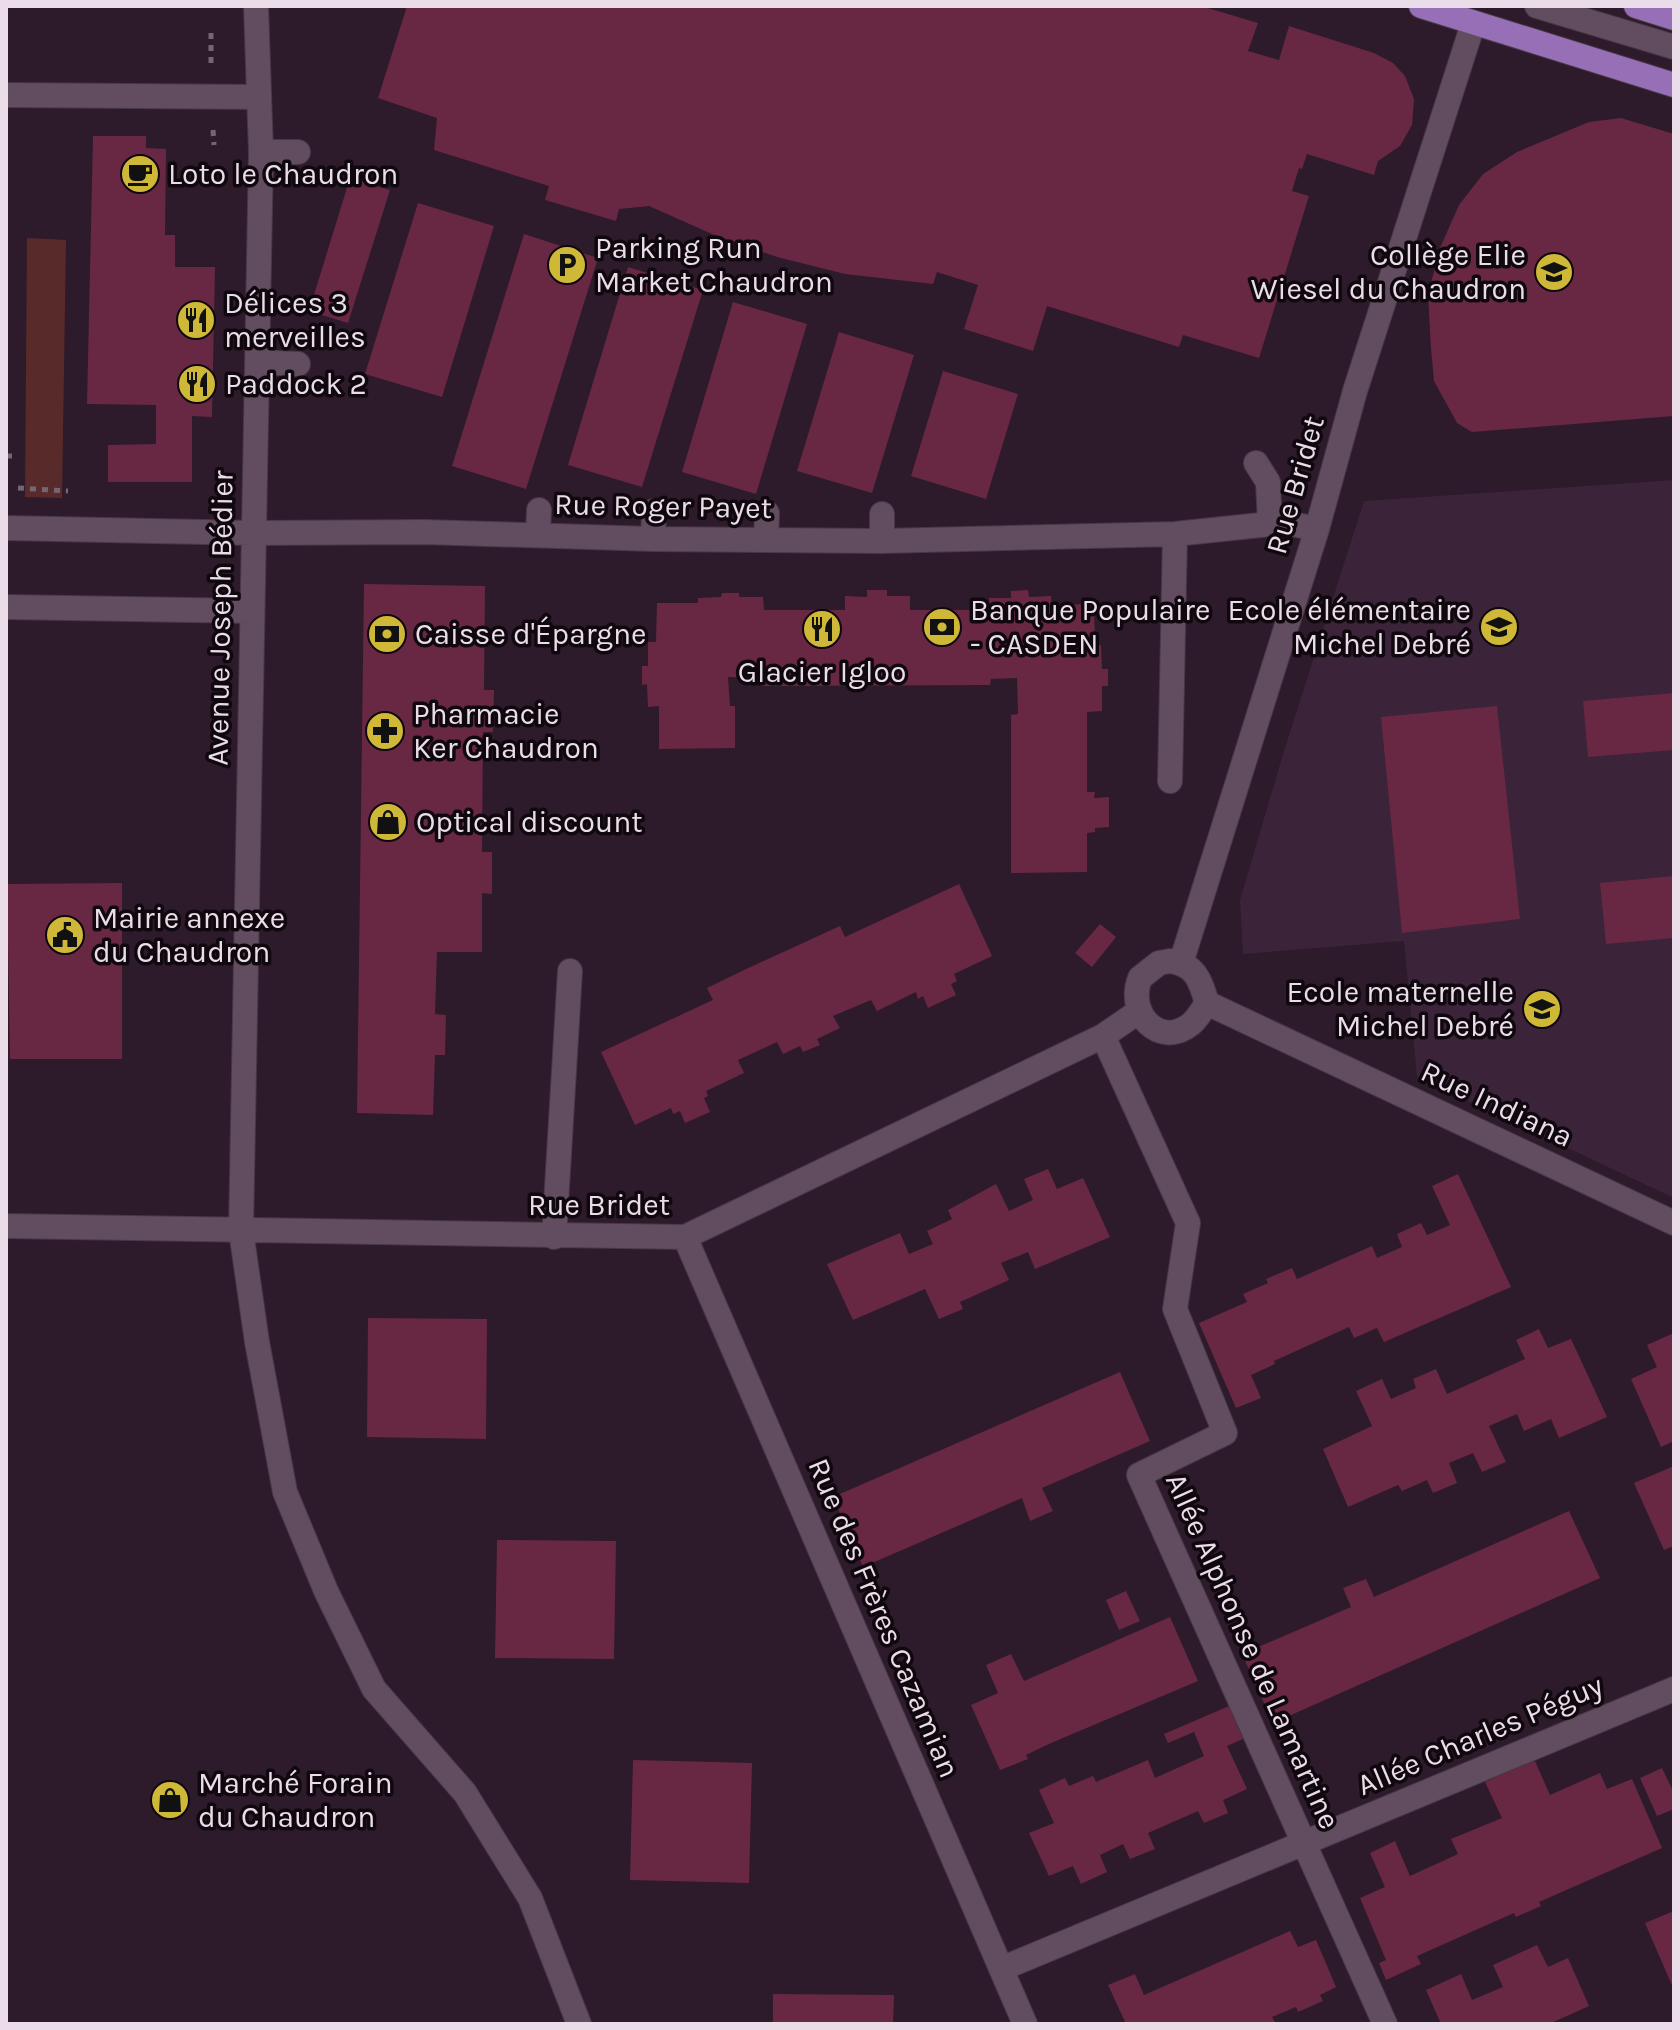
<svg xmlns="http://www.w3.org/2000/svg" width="1680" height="2030" viewBox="0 0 1680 2030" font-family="Karla,sans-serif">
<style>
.built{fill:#3b2339}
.green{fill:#592a2a}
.building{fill:#682843}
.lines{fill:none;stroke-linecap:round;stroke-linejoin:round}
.minor-casing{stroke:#473846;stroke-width:26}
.major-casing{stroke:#473846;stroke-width:26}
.path{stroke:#766574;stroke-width:5;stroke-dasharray:6 6;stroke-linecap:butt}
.minor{stroke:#624c5f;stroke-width:24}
.major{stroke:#976fb7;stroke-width:24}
.labels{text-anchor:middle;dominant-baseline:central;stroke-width:7;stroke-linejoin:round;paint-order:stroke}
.poi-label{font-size:30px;fill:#eadce8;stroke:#10080f;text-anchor:start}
.street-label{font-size:30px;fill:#eadce8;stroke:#10080f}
</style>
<rect width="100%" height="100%" fill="#2d1a2b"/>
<path class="built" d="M1674,480V1198L1417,1077L1404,941L1243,954L1240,900L1283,754L1364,501Z"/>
<path class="green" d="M27,238L66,240L62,498L25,497Z"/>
<path class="building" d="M407,6H1201L1258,23L1248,51L1279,60L1289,26L1374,53L1393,63L1405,76L1414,99L1412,125L1400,146L1378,161L1374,175L1307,154L1302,169L1299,168L1292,191L1309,196L1259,358L1183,335L1179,347L1047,306L1033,351L964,329L978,285L937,272L933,284L845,274L777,257L712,234L649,206L619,209L616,221L545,200L549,186L434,150L437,118L378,98Z
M1621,118L1674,134V416L1472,432L1457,423L1434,381L1431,348L1428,295L1440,248L1459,205L1483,174L1517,152L1589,122Z
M93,136H146V148L166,149L165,235H175V267H215L212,417L192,416V482H108V445L156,444V405L87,404Z
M350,178L390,190L348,323L309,311Z
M418,203L494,226L442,397L365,374Z
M524,234L598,258L526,489L452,466Z
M628,267L703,290L642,487L568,465Z
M733,302L807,324L756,494L682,472Z
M839,332L914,355L872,493L797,471Z
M943,371L1018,394L986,499L911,476Z
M364,584L485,586L484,690H494L493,732H483L482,852H492V894L482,893V952H437L435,1014L446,1015L445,1055H435L433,1115L357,1113Z
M867,590H887V596H910V610H990L989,598H1011V591L1028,590L1029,597L1051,596L1052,605L1094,604L1095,645H1101L1102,669H1108V686H1102V711L1087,712V792H1095L1094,798L1109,797V827L1095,828V832L1087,833V872L1011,873V715L1018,714L1017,678L991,679L990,685L761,686L760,678L728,677L730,706H735V748L659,749V706L648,707L647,684L642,685V666H648V642H656L657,603H698V598L721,597L722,593H739V597H763L764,610H845V596L867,597Z
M1674,693V750L1588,757L1583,701Z
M1497,706L1520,919L1402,933L1381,717Z
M1674,876V938L1606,944L1600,883Z
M122,883V1059H10L7,884Z
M959,884L992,956L954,974L957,981L951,984L956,995L928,1008L923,996L918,999L916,992L877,1011L871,1000L833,1016L840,1028L817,1039L820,1045L803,1052L800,1046L783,1054L777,1042L738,1060L744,1073L706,1091L708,1096L704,1098L710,1112L685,1123L680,1111L673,1114L671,1108L635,1125L601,1052L713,1000L707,988L746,969L840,926L845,937Z
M1100,924L1116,937L1092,967L1075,953Z
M1048,1169L1057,1189L1083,1178L1110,1237L1035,1269L1028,1252L1001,1263L1009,1280L960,1302L963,1309L939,1319L925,1289L853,1320L827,1264L900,1233L909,1254L933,1244L927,1231L952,1219L948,1210L996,1184L1009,1211L1033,1200L1024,1179Z
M1458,1174L1511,1287L1384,1342L1377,1328L1354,1338L1349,1327L1274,1361L1275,1364L1251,1375L1261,1398L1236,1408L1199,1323L1247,1302L1243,1294L1268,1283L1266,1279L1292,1268L1297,1279L1372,1246L1377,1258L1402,1247L1397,1234L1421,1223L1427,1235L1450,1225L1432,1186Z
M368,1318L487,1319L486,1439L367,1437Z
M1539,1329L1548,1348L1571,1339L1607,1417L1559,1438L1551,1419L1524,1431L1517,1414L1489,1426L1506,1462L1482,1472L1473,1453L1449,1463L1457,1483L1433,1493L1427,1480L1402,1491L1398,1485L1348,1507L1323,1449L1372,1426L1356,1391L1382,1379L1391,1399L1416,1388L1413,1379L1436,1369L1447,1394L1525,1359L1516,1340Z
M1674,1333V1441L1661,1447L1631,1379L1657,1367L1647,1345Z
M1120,1372L1150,1441L1042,1488L1053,1511L1030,1521L1022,1498L863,1567L833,1497Z
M1674,1466V1546L1664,1550L1634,1483Z
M1569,1511L1600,1578L1273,1723L1242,1654L1351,1607L1343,1588L1366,1579L1374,1597Z
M497,1540L616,1541L614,1659L495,1658Z
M1126,1591L1140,1621L1119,1630L1106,1600Z
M1170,1617L1198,1681L1051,1743L1026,1755L1028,1759L1000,1770L971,1705L998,1693L986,1665L1011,1654L1024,1681Z
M1229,1706L1243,1739L1227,1746L1247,1789L1223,1800L1228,1813L1204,1823L1198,1811L1148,1833L1155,1849L1130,1859L1123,1844L1100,1855L1107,1872L1081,1884L1073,1866L1049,1876L1029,1833L1054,1823L1039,1790L1065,1778L1069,1786L1093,1776L1096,1782L1148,1760L1155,1778L1204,1756L1194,1732L1168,1743L1164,1734Z
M1534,1759L1550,1795L1600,1773L1607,1789L1632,1779L1662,1848L1539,1902L1541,1906L1516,1917L1514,1913L1417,1956L1421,1964L1386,1980L1379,1963L1386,1960L1360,1898L1385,1887L1370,1853L1395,1841L1410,1876L1458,1854L1451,1839L1502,1818L1485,1782Z
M633,1760L752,1763L749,1883L630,1880Z
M1662,1768L1674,1793V1809L1657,1816L1640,1778Z
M1674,1911V1990L1645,1923Z
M1290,1931L1298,1947L1316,1940L1336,1987L1320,1995L1323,2001L1298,2012L1296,2007L1272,2017L1276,2024H1126L1108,1985L1135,1974L1144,1995Z
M1537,1945L1548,1967L1568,1958L1589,2006L1549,2024H1441L1426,1990L1461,1974L1472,2000L1503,1987L1493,1965Z
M773,1994L894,1995L893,2024H773Z"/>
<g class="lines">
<defs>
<path id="minor" d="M256,6L261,152L241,1231L257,1342L285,1492L326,1591L374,1689L465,1793L530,1898L579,2024
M1537,6L1674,47
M6,95L257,97
M261,152H298
M257,362L298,364
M1256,463L1268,482L1270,524
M6,528L253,533L424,532L653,539L882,541L1175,534L1270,524H1292L1317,529
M538,535L539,510
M653,539L654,511
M766,540L767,513
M882,541V514
M6,607L251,611
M1170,781L1175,534
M1170,961C1196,965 1200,980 1207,1003C1202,1010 1198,1018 1191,1024C1160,1049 1126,1014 1140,978L1159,963Z
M1181,963L1317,529L1355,391L1473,24
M1207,1003L1674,1223
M1103,1036L1188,1223L1175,1309L1225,1433L1139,1475L1385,2024
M6,1226L685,1237L1103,1036L1138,1012
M554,1237L570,971
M685,1237L1025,2024
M1001,1969L1674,1689"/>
<path id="major" d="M1421,6L1674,85
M1636,6L1674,18"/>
</defs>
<use href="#minor" class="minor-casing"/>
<use href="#major" class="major-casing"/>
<path class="path" d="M211,33V64
M213,130L214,145
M6,456H18
M18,488L68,491"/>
<use href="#minor" class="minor"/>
<use href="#major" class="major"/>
</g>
<defs>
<symbol id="cafe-disc" viewBox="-11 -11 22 22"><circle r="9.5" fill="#cfb837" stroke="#10080f"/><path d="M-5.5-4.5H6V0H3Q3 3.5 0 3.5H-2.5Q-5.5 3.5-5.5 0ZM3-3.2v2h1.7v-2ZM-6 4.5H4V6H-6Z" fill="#111"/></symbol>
<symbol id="parking-disc" viewBox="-11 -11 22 22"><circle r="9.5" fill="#cfb837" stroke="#10080f"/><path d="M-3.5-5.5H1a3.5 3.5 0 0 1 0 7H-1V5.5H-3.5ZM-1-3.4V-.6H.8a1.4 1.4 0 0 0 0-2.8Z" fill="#111"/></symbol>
<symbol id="school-disc" viewBox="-11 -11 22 22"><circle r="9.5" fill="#cfb837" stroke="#10080f"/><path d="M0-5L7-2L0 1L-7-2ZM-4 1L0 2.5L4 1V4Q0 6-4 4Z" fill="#111"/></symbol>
<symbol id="restaurant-disc" viewBox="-11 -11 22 22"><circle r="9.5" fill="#cfb837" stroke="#10080f"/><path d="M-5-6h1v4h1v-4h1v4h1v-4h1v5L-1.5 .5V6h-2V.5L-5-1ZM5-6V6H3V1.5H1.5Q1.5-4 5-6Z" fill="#111"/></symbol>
<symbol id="bank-disc" viewBox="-11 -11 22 22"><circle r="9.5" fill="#cfb837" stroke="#10080f"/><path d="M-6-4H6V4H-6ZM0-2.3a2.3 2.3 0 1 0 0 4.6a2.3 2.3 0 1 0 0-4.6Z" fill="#111"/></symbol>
<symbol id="pharmacy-disc" viewBox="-11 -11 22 22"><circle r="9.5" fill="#cfb837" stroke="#10080f"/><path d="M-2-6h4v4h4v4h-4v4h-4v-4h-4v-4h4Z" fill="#111"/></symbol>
<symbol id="shop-disc" viewBox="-11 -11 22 22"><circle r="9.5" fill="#cfb837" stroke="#10080f"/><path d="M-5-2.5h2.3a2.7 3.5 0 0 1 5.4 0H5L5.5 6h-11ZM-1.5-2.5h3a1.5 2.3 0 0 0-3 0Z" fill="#111"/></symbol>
<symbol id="civic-disc" viewBox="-11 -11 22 22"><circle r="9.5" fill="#cfb837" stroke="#10080f"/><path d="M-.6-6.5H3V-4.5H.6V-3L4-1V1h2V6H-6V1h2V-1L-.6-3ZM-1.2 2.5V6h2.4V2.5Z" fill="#111"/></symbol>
</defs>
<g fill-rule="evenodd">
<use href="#cafe-disc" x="118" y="152" width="44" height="44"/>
<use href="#parking-disc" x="545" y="243" width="44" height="44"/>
<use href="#school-disc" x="1532" y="250" width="44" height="44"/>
<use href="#restaurant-disc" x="174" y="298" width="44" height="44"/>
<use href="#restaurant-disc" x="175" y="362" width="44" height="44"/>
<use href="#bank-disc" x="920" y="605" width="44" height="44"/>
<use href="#school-disc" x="1477" y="605" width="44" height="44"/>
<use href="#restaurant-disc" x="800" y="607" width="44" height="44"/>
<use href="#bank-disc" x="365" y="612" width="44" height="44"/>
<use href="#pharmacy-disc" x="363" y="709" width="44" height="44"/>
<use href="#shop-disc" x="366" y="800" width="44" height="44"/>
<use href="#civic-disc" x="43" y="913" width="44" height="44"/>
<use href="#school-disc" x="1520" y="987" width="44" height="44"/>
<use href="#shop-disc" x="148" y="1778" width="44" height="44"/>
</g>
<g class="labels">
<g class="poi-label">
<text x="168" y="174">Loto le Chaudron</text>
<text x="595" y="248">Parking Run<tspan x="595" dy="34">Market Chaudron</tspan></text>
<text x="1526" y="255" text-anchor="end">Collège Elie<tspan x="1526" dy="34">Wiesel du Chaudron</tspan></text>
<text x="224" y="303">Délices 3<tspan x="224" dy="34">merveilles</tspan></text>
<text x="225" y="384">Paddock 2</text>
<text x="970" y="610">Banque Populaire<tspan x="970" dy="34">- CASDEN</tspan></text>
<text x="1471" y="610" text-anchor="end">Ecole élémentaire<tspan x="1471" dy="34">Michel Debré</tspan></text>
<text x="415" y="634">Caisse d'Épargne</text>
<text x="822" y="672" text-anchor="middle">Glacier Igloo</text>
<text x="413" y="714">Pharmacie<tspan x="413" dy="34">Ker Chaudron</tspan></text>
<text x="416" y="822">Optical discount</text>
<text x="93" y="918">Mairie annexe<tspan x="93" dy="34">du Chaudron</tspan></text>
<text x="1514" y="992" text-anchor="end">Ecole maternelle<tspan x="1514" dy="34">Michel Debré</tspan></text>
<text x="198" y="1783">Marché Forain<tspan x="198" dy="34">du Chaudron</tspan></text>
</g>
<g class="street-label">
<text transform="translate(1295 485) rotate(-74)">Rue Bridet</text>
<text transform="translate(663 506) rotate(1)">Rue Roger Payet</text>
<text transform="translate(220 618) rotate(-89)">Avenue Joseph Bédier</text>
<text transform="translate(1497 1104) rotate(25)">Rue Indiana</text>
<text x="599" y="1205">Rue Bridet</text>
<text transform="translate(884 1618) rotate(67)">Rue des Frères Cazamian</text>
<text transform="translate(1253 1651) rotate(66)">Allée Alphonse de Lamartine</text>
<text transform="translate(1480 1735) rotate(-23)">Allée Charles Péguy</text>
</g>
</g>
<rect width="1680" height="2030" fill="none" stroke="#eadce8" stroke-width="16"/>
</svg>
